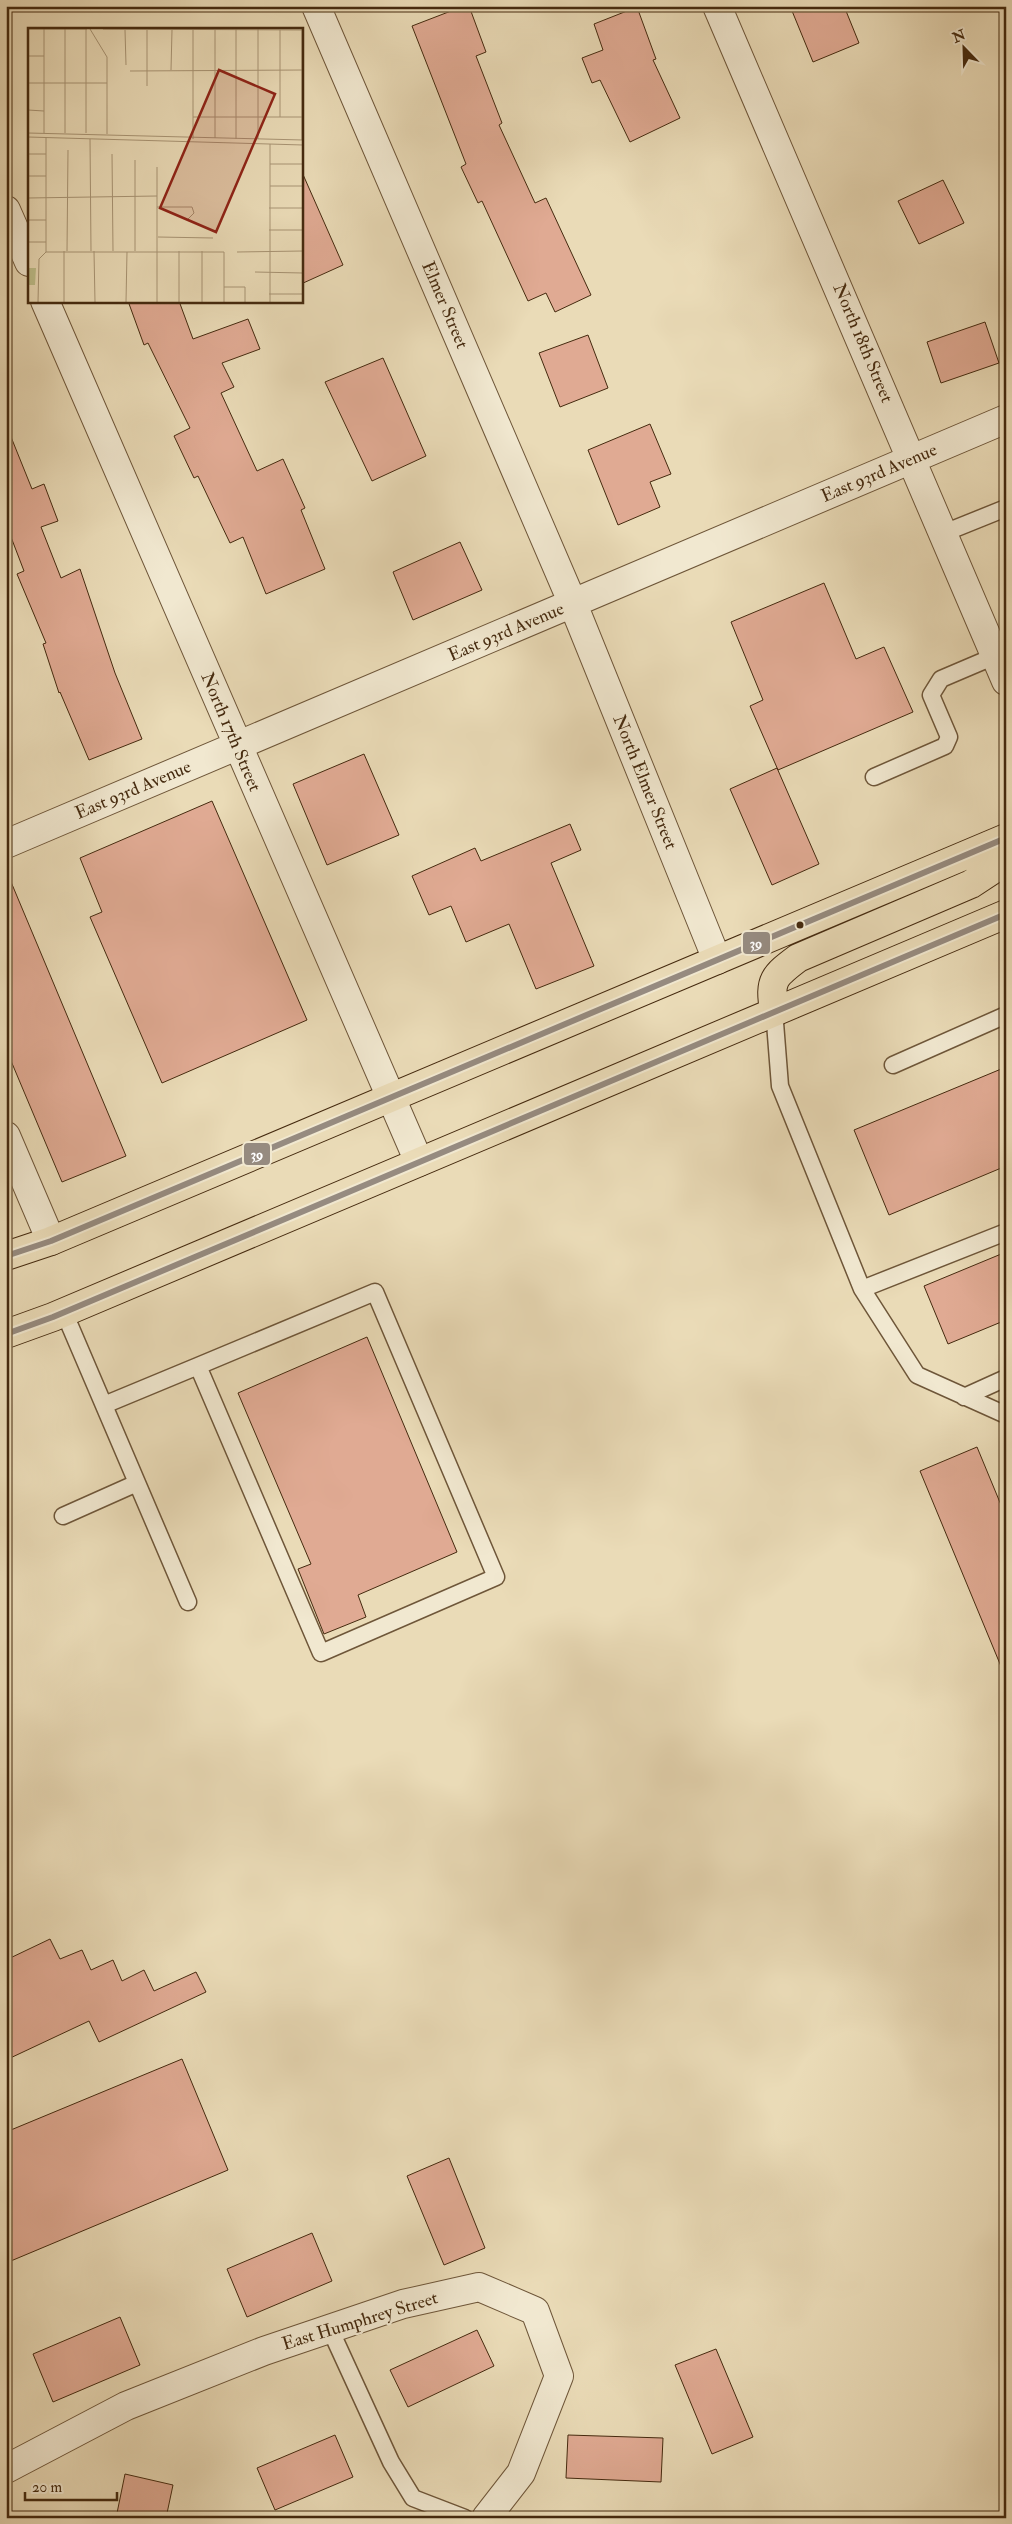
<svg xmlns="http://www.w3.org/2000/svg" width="1012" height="2524" viewBox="0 0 1012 2524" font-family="'IM FELL Double Pica',serif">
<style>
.building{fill:#e0aa93;stroke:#452a0f}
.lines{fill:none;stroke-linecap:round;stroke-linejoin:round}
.service-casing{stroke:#6e5639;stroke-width:19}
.minor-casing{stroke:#6e5639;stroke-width:30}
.primary-casing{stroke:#452a0f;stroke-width:30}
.service{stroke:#f1e8d0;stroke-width:16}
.minor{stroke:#f1e8d0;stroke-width:28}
.primary{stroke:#eadbb7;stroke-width:28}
.bus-1-casing{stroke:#f1e8d0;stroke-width:10}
.bus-1{stroke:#968b80;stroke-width:6}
.bus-dot{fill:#452a0f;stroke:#f1e8d0;stroke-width:2}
.labels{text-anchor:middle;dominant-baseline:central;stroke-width:4.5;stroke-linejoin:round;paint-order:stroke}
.street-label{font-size:18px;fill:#452a0f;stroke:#f1e8d0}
.inset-road{fill:none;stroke:#a89474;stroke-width:1}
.view{fill:#8f2418;fill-opacity:0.15;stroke:#8f2418;stroke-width:2.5}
.inset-edge{fill:none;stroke:#452a0f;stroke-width:2.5}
.line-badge{stroke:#f1e8d0;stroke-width:2}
.badge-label{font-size:14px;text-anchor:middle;font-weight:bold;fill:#fff}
</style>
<rect width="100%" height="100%" fill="#eadbb7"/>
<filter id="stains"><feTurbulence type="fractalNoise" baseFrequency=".004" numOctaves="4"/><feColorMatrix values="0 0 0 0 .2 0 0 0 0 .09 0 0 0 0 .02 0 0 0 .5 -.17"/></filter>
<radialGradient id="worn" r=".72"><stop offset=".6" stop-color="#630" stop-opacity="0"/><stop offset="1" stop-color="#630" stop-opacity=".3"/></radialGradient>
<path class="building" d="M464,6H469L486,52L476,56L502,123L499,125L535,203L546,198L591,295L555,312L546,293L528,301L482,201L478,203L461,167L466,164L412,26Z
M790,6H844L859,43L813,62Z
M637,7L656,59L653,60L680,118L630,142L600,80L592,83L582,58L603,50L594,24Z
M301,170L343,265L301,284Z
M943,180L964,223L919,244L898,201Z
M128,301H179L193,339L248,319L260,349L222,363L234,387L221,393L257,471L283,459L305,508L301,510L325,569L266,594L243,537L230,543L198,476L194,478L174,436L190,428L148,343L144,345Z
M985,322L999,363L941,383L927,342Z
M588,335L608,388L560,407L539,353Z
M383,358L426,456L372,481L325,382Z
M650,424L671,474L650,482L660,507L618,525L588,450Z
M7,427L32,489L44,484L58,521L41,527L61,578L80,569L115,673L142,739L89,760L60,692L59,693L43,644L46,643L17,574L24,571L6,524Z
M460,542L482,590L413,620L393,572Z
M824,583L856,659L884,647L913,712L778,770L750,706L763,700L731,622Z
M364,754L399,835L327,865L293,784Z
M777,768L819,864L772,885L730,789Z
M212,801L307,1020L162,1083L90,917L102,912L80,858Z
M570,824L581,850L551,863L594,966L536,989L509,924L466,942L451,906L429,915L412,876L475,848L481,861Z
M6,870L126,1156L62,1182L6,1049Z
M1006,1067V1166L889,1215L854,1130Z
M1006,1252V1320L948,1344L924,1286Z
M367,1337L457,1552L358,1595L366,1617L324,1634L298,1569L311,1564L238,1393Z
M977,1447L1006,1517L1005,1676L920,1471Z
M50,1939L60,1959L82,1950L91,1970L113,1960L122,1981L144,1970L154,1991L196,1972L206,1992L99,2042L89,2021L6,2060V1960Z
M182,2059L228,2170L6,2263V2132Z
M449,2158L485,2248L444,2265L407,2176Z
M312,2233L332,2281L247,2317L227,2269Z
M120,2317L140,2365L53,2402L33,2354Z
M477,2330L494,2366L408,2407L390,2370Z
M716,2349L753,2437L712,2454L675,2365Z
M335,2435L353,2477L275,2510L257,2468Z
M568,2435L663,2438L661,2482L566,2478Z
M125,2474L173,2485L166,2518H116Z"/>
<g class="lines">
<defs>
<path id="service" d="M944,533L1006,508
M874,777L945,746L949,737L931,695L941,679L995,656
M774,1010L780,1086L862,1289L1006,1232
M893,1065L1006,1015
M862,1289L917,1375L1006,1415
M64,1312L188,1602
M964,1397L1006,1378
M104,1405L198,1366L321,1653L496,1577L375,1292L198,1366
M63,1516L137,1483
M330,2329L391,2462L413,2498L465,2518"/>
<path id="minor" d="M316,6L573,604L717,960
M717,6L1006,681
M6,210L29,262
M45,301L419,1162
M6,844L1006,419
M6,1136L51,1241
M6,2469L126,2406L264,2351L403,2304L479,2287L535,2311L559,2376L521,2473L486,2518"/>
<path id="primary" d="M774,1010C769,980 774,976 798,958L971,884L1006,861
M6,1256L51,1241L1006,838
M6,1334L53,1317L1006,914"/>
</defs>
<use href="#service" class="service-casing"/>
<use href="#minor" class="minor-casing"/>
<use href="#primary" class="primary-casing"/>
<use href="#service" class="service"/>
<use href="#minor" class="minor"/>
<use href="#primary" class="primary"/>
<defs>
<path id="bus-1" d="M6,1256L51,1241L1006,838
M6,1334L53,1317L1006,914"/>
</defs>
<use href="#bus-1" class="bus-1-casing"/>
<use href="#bus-1" class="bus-1"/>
</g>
<circle class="bus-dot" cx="800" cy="925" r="4.5"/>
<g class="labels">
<g class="street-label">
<text transform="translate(445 305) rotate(67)">Elmer Street</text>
<text transform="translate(863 343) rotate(67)">North 18th Street</text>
<text transform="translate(879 473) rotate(-23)">East 93rd Avenue</text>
<text transform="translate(506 632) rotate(-23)">East 93rd Avenue</text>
<text transform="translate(231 732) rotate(67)">North 17th Street</text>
<text transform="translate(645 782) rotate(68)">North Elmer Street</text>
<text transform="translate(133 790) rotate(-23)">East 93rd Avenue</text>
<text transform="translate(360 2321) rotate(-17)">East Humphrey Street</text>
</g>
</g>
<g transform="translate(28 28)">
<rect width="275" height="275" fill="#eadbb7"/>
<path d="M0,240H8L7,257H0Z" fill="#bdbe8a"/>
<path class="inset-road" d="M0,1H59M16,1V105M37,1V105M62,1L79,29V106M75,1L275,2M230,1V111M274,1V112M97,2L98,37M119,2V58M165,2V111M187,2V110M0,28H16M143,42L144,2M102,43L275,42M0,55H79M0,82L16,83M165,89H274M252,89V2M0,105L275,112M58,105V1M0,109L275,117M62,111L63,223M208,111V1M0,126H18M84,126L85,223M107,132V223M242,136H275M129,139V274M0,148H18M242,158H275M0,170L129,168M129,179H164L166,185L159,192M241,180H275M0,192H18M241,202H275M130,209L185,210M0,214H18M36,223V274M39,223L40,122M66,223L67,274M174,223V274M18,224H196V274M209,224L275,223M227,244L275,245M196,259H217V274M241,266H275M10,274L11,231L18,224V109M98,274L99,224M151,274V223M242,274V116"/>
<path class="view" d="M191,42L247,66L188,204L132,180Z"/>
<rect width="275" height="275" class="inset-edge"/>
</g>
<g class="line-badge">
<rect x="742" y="931" width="29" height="24" rx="5" fill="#968b80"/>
<rect x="243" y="1142" width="28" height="24" rx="5" fill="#968b80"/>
</g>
<g class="badge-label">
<text x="756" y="948">39</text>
<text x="257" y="1159">39</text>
</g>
<rect width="1012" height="2524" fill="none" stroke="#eadbb7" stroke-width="25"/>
<rect x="8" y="8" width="997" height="2509" fill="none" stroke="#452a0f" stroke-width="2.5"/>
<rect x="12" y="12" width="987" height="2499" fill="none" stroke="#452a0f"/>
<g transform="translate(964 48) rotate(337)" stroke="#f1e8d0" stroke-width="4" paint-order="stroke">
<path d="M0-4L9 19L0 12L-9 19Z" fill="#452a0f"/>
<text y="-8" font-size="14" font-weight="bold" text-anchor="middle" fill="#452a0f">N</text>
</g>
<path d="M25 2492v8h92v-8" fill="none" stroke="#452a0f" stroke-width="2.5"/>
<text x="32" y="2492" font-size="15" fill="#452a0f" stroke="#f1e8d0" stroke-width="4" paint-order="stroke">20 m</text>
<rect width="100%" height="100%" filter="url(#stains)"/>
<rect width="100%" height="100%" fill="url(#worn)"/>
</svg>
